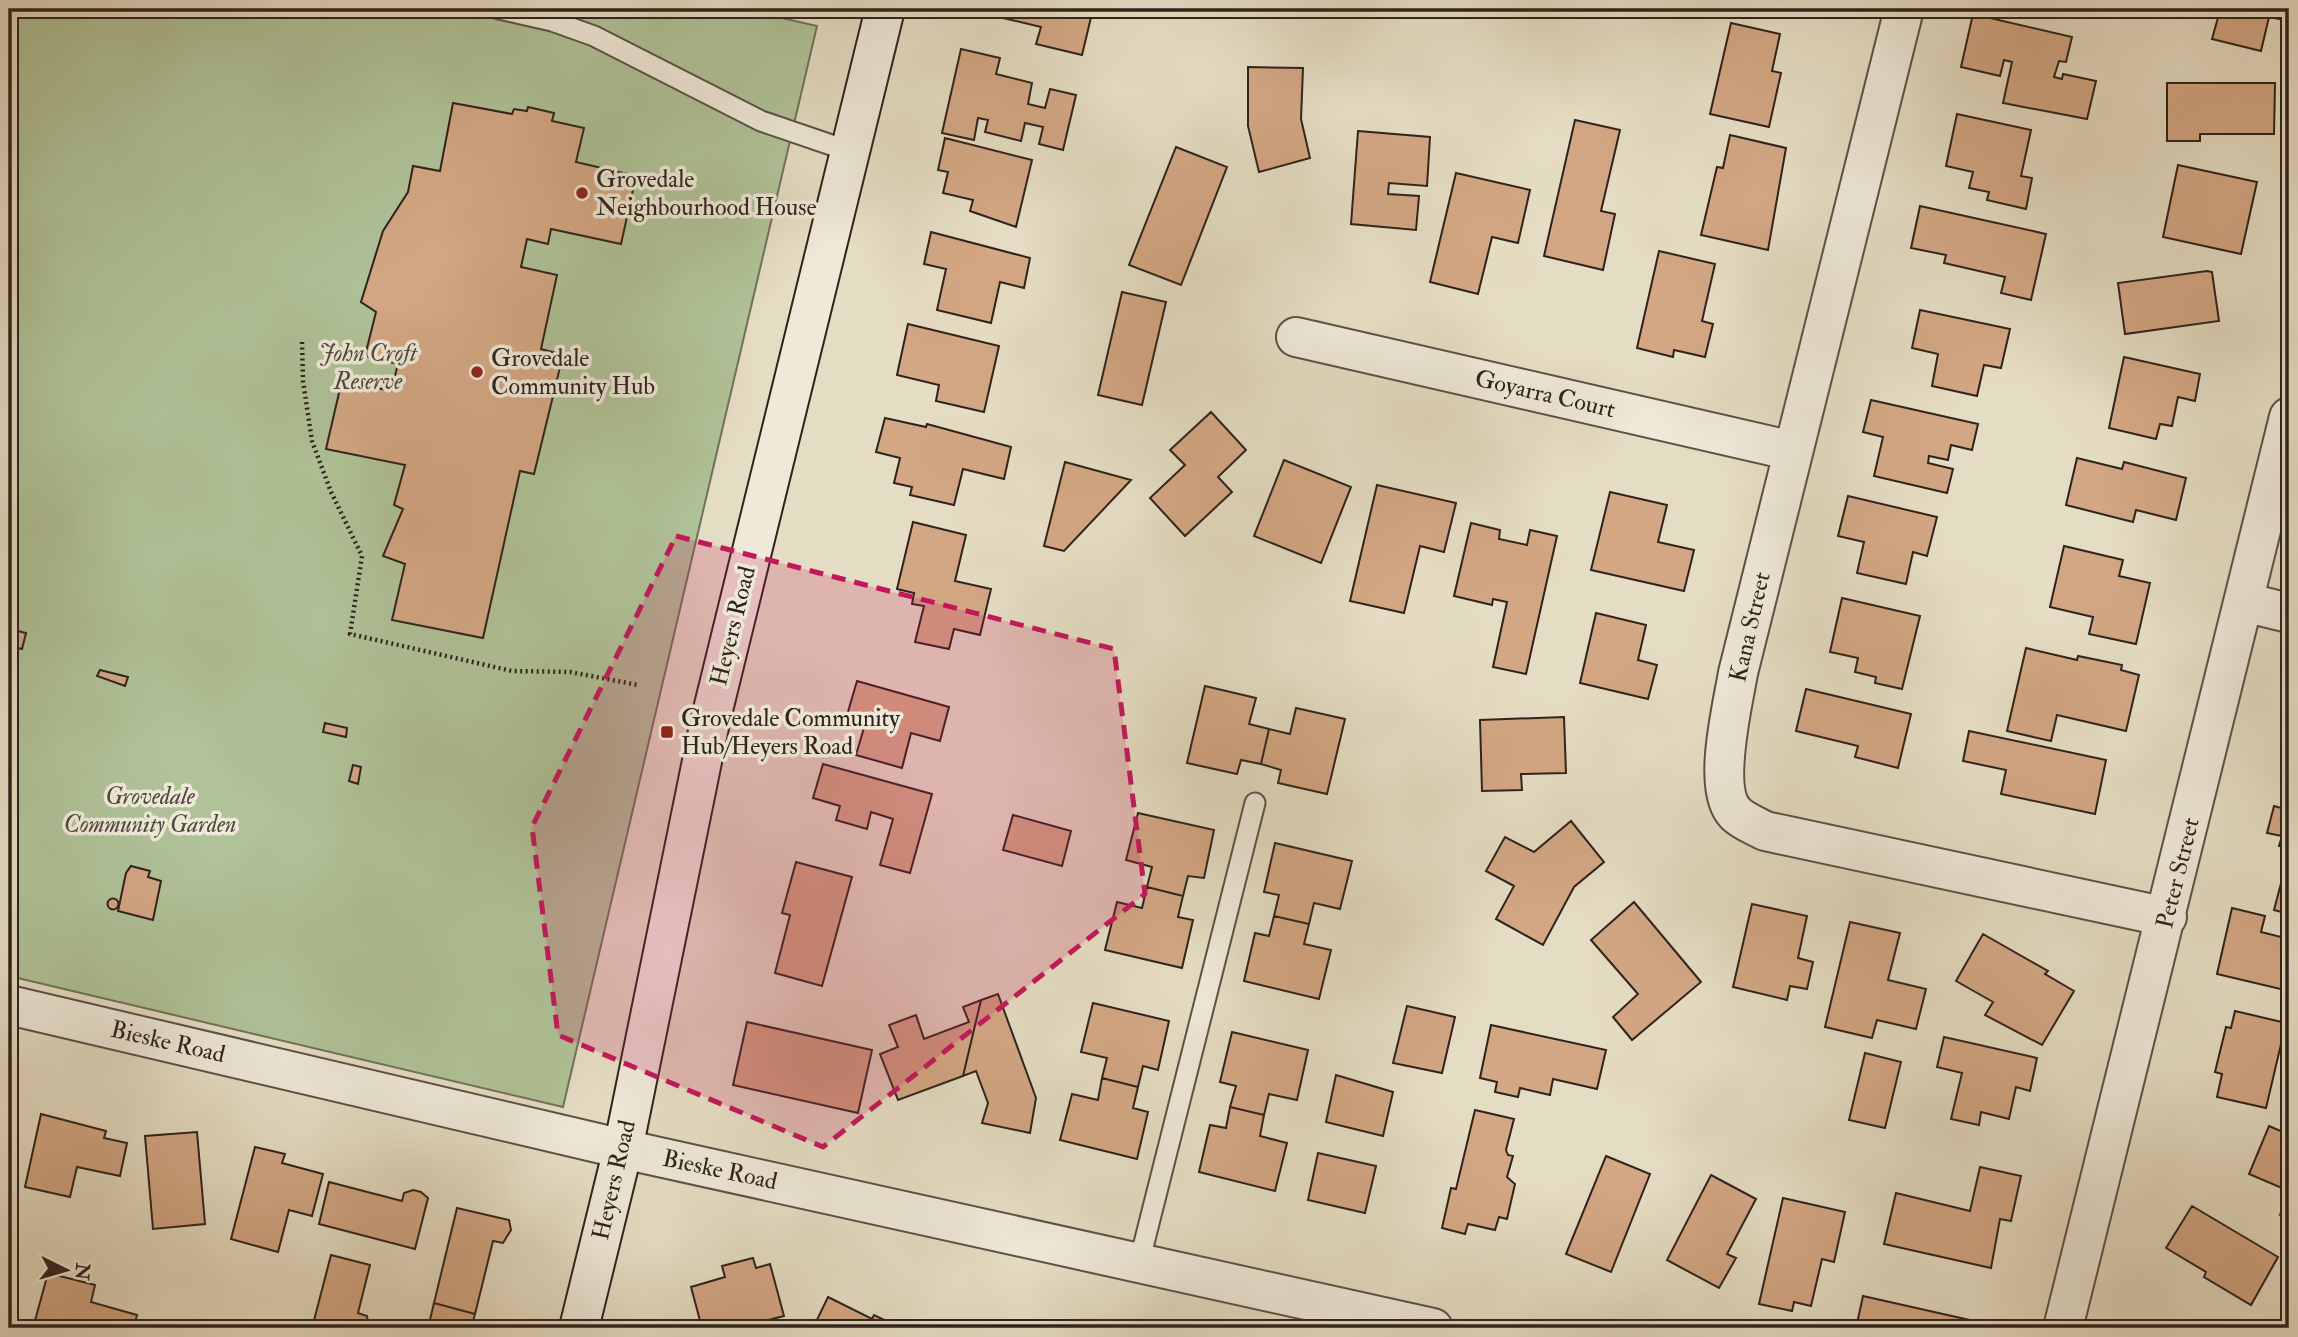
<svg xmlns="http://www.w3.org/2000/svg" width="2298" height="1337" viewBox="0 0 2298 1337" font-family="'IM FELL Double Pica',serif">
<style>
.green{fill:#b0c298;stroke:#70725a;stroke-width:2}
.building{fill:#d3a784;stroke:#2f221d;stroke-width:2}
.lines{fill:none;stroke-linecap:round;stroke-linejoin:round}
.lane-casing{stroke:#5c5146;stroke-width:23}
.street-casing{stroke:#5c5146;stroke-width:42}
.secondary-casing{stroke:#2f221d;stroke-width:42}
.path{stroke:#2f221d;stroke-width:4.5;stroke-dasharray:2 3.5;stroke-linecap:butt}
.lane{stroke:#eee9d8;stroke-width:19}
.street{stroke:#eee9d8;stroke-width:38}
.secondary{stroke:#eee9d8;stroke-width:38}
.marked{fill:#c2185b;fill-opacity:0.2;stroke:#c2185b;stroke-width:5;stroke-dasharray:14 9;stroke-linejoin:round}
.poi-dot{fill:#8f2418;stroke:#eee9d8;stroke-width:2.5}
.labels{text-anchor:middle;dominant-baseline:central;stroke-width:7;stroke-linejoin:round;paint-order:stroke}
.poi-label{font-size:24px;fill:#2f221d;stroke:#eee9d8;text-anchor:start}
.park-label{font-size:24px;font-style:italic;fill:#4f4a3c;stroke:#eee9d8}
.street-label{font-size:24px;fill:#2f221d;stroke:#eee9d8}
</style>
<rect width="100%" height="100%" fill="#e5ddc3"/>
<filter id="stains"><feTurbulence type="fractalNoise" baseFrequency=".00286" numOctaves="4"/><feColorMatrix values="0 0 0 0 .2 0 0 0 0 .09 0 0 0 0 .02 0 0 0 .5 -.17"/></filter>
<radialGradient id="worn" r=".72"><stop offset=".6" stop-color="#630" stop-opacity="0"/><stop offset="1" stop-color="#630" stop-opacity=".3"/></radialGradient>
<path class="green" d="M9,9H742L817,26L563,1107L9,976Z"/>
<path class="building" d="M988,9H1093L1082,55L1036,44L1041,27L986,14Z
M1788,9H1824L1822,16Z
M2198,9H2289V21L2269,17L2261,51L2212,39L2219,14Z
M1973,14L2072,37L2066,62L2059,61L2054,77L2062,79L2063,74L2096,81L2087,119L2003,103L2012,62L2004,60L2000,76L1961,67Z
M1731,23L1780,34L1772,71L1781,73L1769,127L1710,114Z
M961,49L1000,58L996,74L1032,83L1028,104L1045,108L1050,89L1076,95L1063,150L1039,144L1043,127L1025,123L1021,141L985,132L988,120L978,118L974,140L942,133Z
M1248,67L1303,68L1301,119L1310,158L1259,172L1248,126Z
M2167,83H2275L2274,134H2200V141H2167Z
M453,103L512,114L514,109L527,111L528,107L554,113L552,121L584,128L576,162L636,176L621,244L551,229L548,244L527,239L521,267L557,275L541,349L563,355L534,474L520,471L483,638L392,620L405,564L383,556L403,509L394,505L405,465L326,449L342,380L391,391L398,364L365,356L376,312L361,302L383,231L408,192L413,166L440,171Z
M1957,114L2031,130L2021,176L2032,178L2026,209L1987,200L1989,192L1969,188L1973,172L1946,166Z
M1575,120L1620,130L1601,211L1615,214L1603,270L1544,256Z
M1358,131L1430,137L1427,186L1389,183L1388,194L1419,196L1416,230L1351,224Z
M1730,135L1786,148L1768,250L1701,235L1717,167L1723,168Z
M945,138L1032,160L1016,227L970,211L973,200L943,193L948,172L938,170Z
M1176,147L1227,167L1181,285L1129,265Z
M2178,165L2257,182L2241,254L2163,237Z
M1456,173L1530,190L1518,243L1492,237L1478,294L1430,282Z
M1920,206L2046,234L2031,300L2001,293L2005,277L1944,263L1946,255L1911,248Z
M931,232L1030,258L1024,288L1000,282L991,323L937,310L946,269L924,264Z
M1659,251L1715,264L1702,321L1713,324L1705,357L1674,350L1673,357L1637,348Z
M2207,271L2212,272L2219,321L2125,334L2118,283Z
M1122,292L1166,302L1142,405L1098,395Z
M1920,310L2010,329L2001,368L1984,365L1977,396L1932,386L1938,354L1912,348Z
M908,324L999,346L984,412L936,401L939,385L897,375Z
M2124,357L2200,374L2195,401L2178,397L2172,426L2160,424L2156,439L2109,428Z
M1871,400L1978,424L1972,450L1951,445L1948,460L1929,456L1928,463L1953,469L1947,493L1874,476L1883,437L1863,432Z
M1211,412L1246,450L1218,477L1232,492L1185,536L1150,498L1185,465L1170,450Z
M885,418L926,427L927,424L1011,447L1004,479L963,469L954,505L910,495L912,487L894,483L900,458L876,452Z
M2077,458L2122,469L2124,462L2186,478L2176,520L2136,510L2133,522L2066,505Z
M1284,460L1351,487L1321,563L1254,536Z
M1065,462L1131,480L1064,551L1044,546Z
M1377,485L1456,503L1444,552L1420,546L1404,613L1350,601Z
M1610,492L1667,505L1658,542L1694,550L1684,591L1591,570Z
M1848,496L1937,517L1927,556L1913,552L1906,584L1857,573L1864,542L1838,536Z
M913,522L966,535L955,581L991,589L980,635L954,629L949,649L915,642L924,606L912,604L914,593L897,589Z
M1471,523L1500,530L1499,539L1527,545L1530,530L1557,536L1526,674L1493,667L1507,602L1493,599L1492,605L1454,596Z
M2064,546L2123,560L2119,576L2150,583L2136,644L2089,634L2093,617L2050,607Z
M1842,598L1920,616L1902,689L1875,683L1876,677L1855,672L1858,658L1830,652Z
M1596,613L1646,625L1638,660L1657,665L1648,699L1580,683Z
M9,629L26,633L22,649L9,646Z
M2026,648L2077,660L2078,656L2122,665L2121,670L2139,675L2126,731L2057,715L2051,741L2007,731Z
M100,670L128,677L125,686L97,676Z
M857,681L949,707L940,741L911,733L902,768L856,755L866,721L847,715Z
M1205,686L1256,698L1249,724L1269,729L1261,764L1241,760L1237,774L1187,763Z
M1806,689L1911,714L1898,768L1855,757L1858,746L1796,731Z
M1296,708L1345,719L1327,794L1278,783L1281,770L1261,764L1269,729L1290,734Z
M1564,717L1566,773L1521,774L1522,790L1482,791L1480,720Z
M325,723L347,728L346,737L323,732Z
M1969,731L2106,760L2095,814L2001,794L2006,770L1963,761Z
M823,764L932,794L910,873L880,865L893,819L871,812L867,829L836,820L840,806L813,798Z
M353,765L361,767L358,784L349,781Z
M2289,789V848L2279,846L2282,836L2267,833L2274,806L2285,809Z
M1138,813L1214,830L1204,878L1188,876L1183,896L1147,887L1152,867L1126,860Z
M1013,815L1071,831L1062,866L1003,850Z
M1571,821L1604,862L1574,887L1543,945L1496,919L1514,886L1486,871L1505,837L1534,852Z
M1275,843L1352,861L1340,909L1314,903L1309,924L1274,916L1279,895L1264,892Z
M796,862L852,877L822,986L775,973L790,915L782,913Z
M131,866L150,871L148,877L161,881L153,920L118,911L126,873Z
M2284,872L2289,873V914L2274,910Z
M1147,887L1183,896L1178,917L1193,920L1182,968L1105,950L1117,902L1142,908Z
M107.5 904a5.5 5.5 0 1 1 11 0a5.5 5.5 0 1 1-11 0Z
M1634,902L1701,982L1632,1040L1613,1017L1638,994L1591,940Z
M1752,904L1807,916L1798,958L1813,962L1807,989L1790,986L1787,1000L1733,987Z
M2232,908L2265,916L2261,932L2289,939V991L2217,974Z
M1274,916L1309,924L1304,944L1331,950L1319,999L1244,981L1255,933L1269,936Z
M1850,922L1900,933L1888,980L1926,989L1916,1029L1877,1020L1872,1038L1825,1027Z
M1983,934L2048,971L2045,974L2074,991L2042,1045L1985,1015L1993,1002L1956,981Z
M998,994L1036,1098L1030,1133L982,1123L988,1103L976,1071L963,1076L981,1000Z
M981,1000L963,1076L898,1100L880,1054L898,1047L889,1025L916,1015L924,1039L969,1022L963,1007Z
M1093,1003L1169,1021L1158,1070L1143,1066L1138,1087L1102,1078L1107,1058L1081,1052Z
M1407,1006L1455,1017L1442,1073L1393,1063Z
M2235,1011L2286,1023L2266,1108L2217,1097L2222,1074L2215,1072L2226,1027L2231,1028Z
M747,1022L872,1050L858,1113L733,1085Z
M1491,1025L1606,1050L1597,1089L1553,1079L1550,1095L1520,1088L1518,1097L1495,1092L1497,1082L1480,1078Z
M1232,1032L1308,1050L1297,1100L1269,1094L1264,1115L1230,1107L1236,1086L1220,1082Z
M1944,1037L2037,1058L2030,1091L2016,1087L2009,1119L1981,1112L1979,1125L1951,1119L1962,1073L1937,1067Z
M1865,1053L1901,1062L1885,1128L1849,1120Z
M1336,1075L1393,1092L1383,1136L1326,1122Z
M1102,1078L1138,1087L1133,1108L1148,1112L1137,1159L1060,1140L1072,1094L1098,1100Z
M1230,1107L1264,1115L1260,1136L1287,1143L1275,1191L1199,1172L1210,1125L1226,1128Z
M1475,1110L1514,1119L1506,1150L1508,1155L1513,1156L1507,1177L1515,1184L1507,1219L1499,1217L1495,1230L1468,1224L1465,1234L1442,1228L1451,1188L1456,1189Z
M41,1114L106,1131L104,1138L127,1143L120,1176L77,1167L70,1197L25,1187Z
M2269,1126L2285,1133L2289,1131V1191L2249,1174Z
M197,1132L205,1224L153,1229L145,1136Z
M255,1147L285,1154L282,1163L323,1174L312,1216L289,1210L278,1252L231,1239Z
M1318,1153L1376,1166L1365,1213L1308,1200Z
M1606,1156L1650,1174L1611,1272L1566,1254Z
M1980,1167L2021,1176L2011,1221L2000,1219L1991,1268L1884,1244L1896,1193L1970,1211Z
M1711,1175L1756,1199L1727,1254L1736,1258L1719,1288L1667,1260Z
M329,1182L402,1201L404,1193L413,1190L421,1192L428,1198L415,1249L319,1224Z
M2289,1194V1218L2280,1215Z
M1783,1198L1845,1212L1834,1262L1822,1259L1811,1306L1794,1302L1792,1311L1759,1304Z
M2192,1206L2278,1257L2251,1305L2204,1277L2206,1272L2166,1248Z
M457,1208L509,1220L511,1230L503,1243L493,1241L475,1314L434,1303Z
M331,1255L370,1265L358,1313L367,1316L369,1328H312Z
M753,1258L756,1268L770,1264L784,1316L737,1328H702L691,1287L725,1277L722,1266Z
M48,1273L95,1285L91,1302L137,1315L134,1328H33Z
M1863,1296L1992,1325L1991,1328H1856Z
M828,1297L872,1319L874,1315L901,1328H813Z
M434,1303L475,1314L471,1328H428Z"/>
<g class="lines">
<defs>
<path id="lane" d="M499,9L552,21L594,36L761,121L849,151
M1139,1263L1255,803"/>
<path id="street" d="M1904,9L1738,673C1733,704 1711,790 1736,814C1743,821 1756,826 1765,831L2167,917
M1296,337L1793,451
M2244,602L2289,613
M9,1005L623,1149L1433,1328
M2063,1328L2289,417"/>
<path id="secondary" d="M579,1328L623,1149L710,722L885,9"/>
</defs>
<use href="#lane" class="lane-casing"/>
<use href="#street" class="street-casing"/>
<use href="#secondary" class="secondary-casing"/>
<path class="path" d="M302,342L303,381L312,441L331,492L362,556L350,634L512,671L570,672L638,685"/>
<use href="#lane" class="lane"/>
<use href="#street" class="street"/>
<use href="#secondary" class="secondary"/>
</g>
<path class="marked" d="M676,536L1114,649L1145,894L823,1147L558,1035L532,827Z"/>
<g class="poi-dot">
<circle cx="582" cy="193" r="7"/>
<circle cx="477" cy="372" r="7"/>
<rect x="660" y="725" width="14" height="14" rx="3.5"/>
</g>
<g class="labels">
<g class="poi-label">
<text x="596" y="179">Grovedale<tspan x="596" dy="28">Neighbourhood House</tspan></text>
<text x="491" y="358">Grovedale<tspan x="491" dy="28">Community Hub</tspan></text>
<text x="681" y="718">Grovedale Community<tspan x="681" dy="28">Hub/Heyers Road</tspan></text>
</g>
<g class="park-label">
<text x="368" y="353">John Croft<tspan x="368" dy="28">Reserve</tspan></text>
<text x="150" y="796">Grovedale<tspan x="150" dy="28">Community Garden</tspan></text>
</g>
<g class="street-label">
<text transform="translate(1545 394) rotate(13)">Goyarra Court</text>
<text transform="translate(733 626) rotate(-76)">Heyers Road</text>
<text transform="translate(1750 627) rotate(-77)">Kana Street</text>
<text transform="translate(2178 873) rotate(-76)">Peter Street</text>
<text transform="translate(168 1042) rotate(13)">Bieske Road</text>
<text transform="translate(720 1170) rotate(12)">Bieske Road</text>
<text transform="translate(614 1180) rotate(-77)">Heyers Road</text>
</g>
</g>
<rect width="2298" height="1337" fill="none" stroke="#e5ddc3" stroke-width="35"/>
<rect x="10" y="10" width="2277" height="1316" fill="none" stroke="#2f221d" stroke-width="3.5"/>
<rect x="18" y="18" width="2263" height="1302" fill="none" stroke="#2f221d" stroke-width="2"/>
<g transform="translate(66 1270) rotate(95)" stroke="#eee9d8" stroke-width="5" paint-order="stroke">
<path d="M0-5L12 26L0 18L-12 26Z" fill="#2f221d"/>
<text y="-10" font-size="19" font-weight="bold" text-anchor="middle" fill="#2f221d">N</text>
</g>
<rect width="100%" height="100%" filter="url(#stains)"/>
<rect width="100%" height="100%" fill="url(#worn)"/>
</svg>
